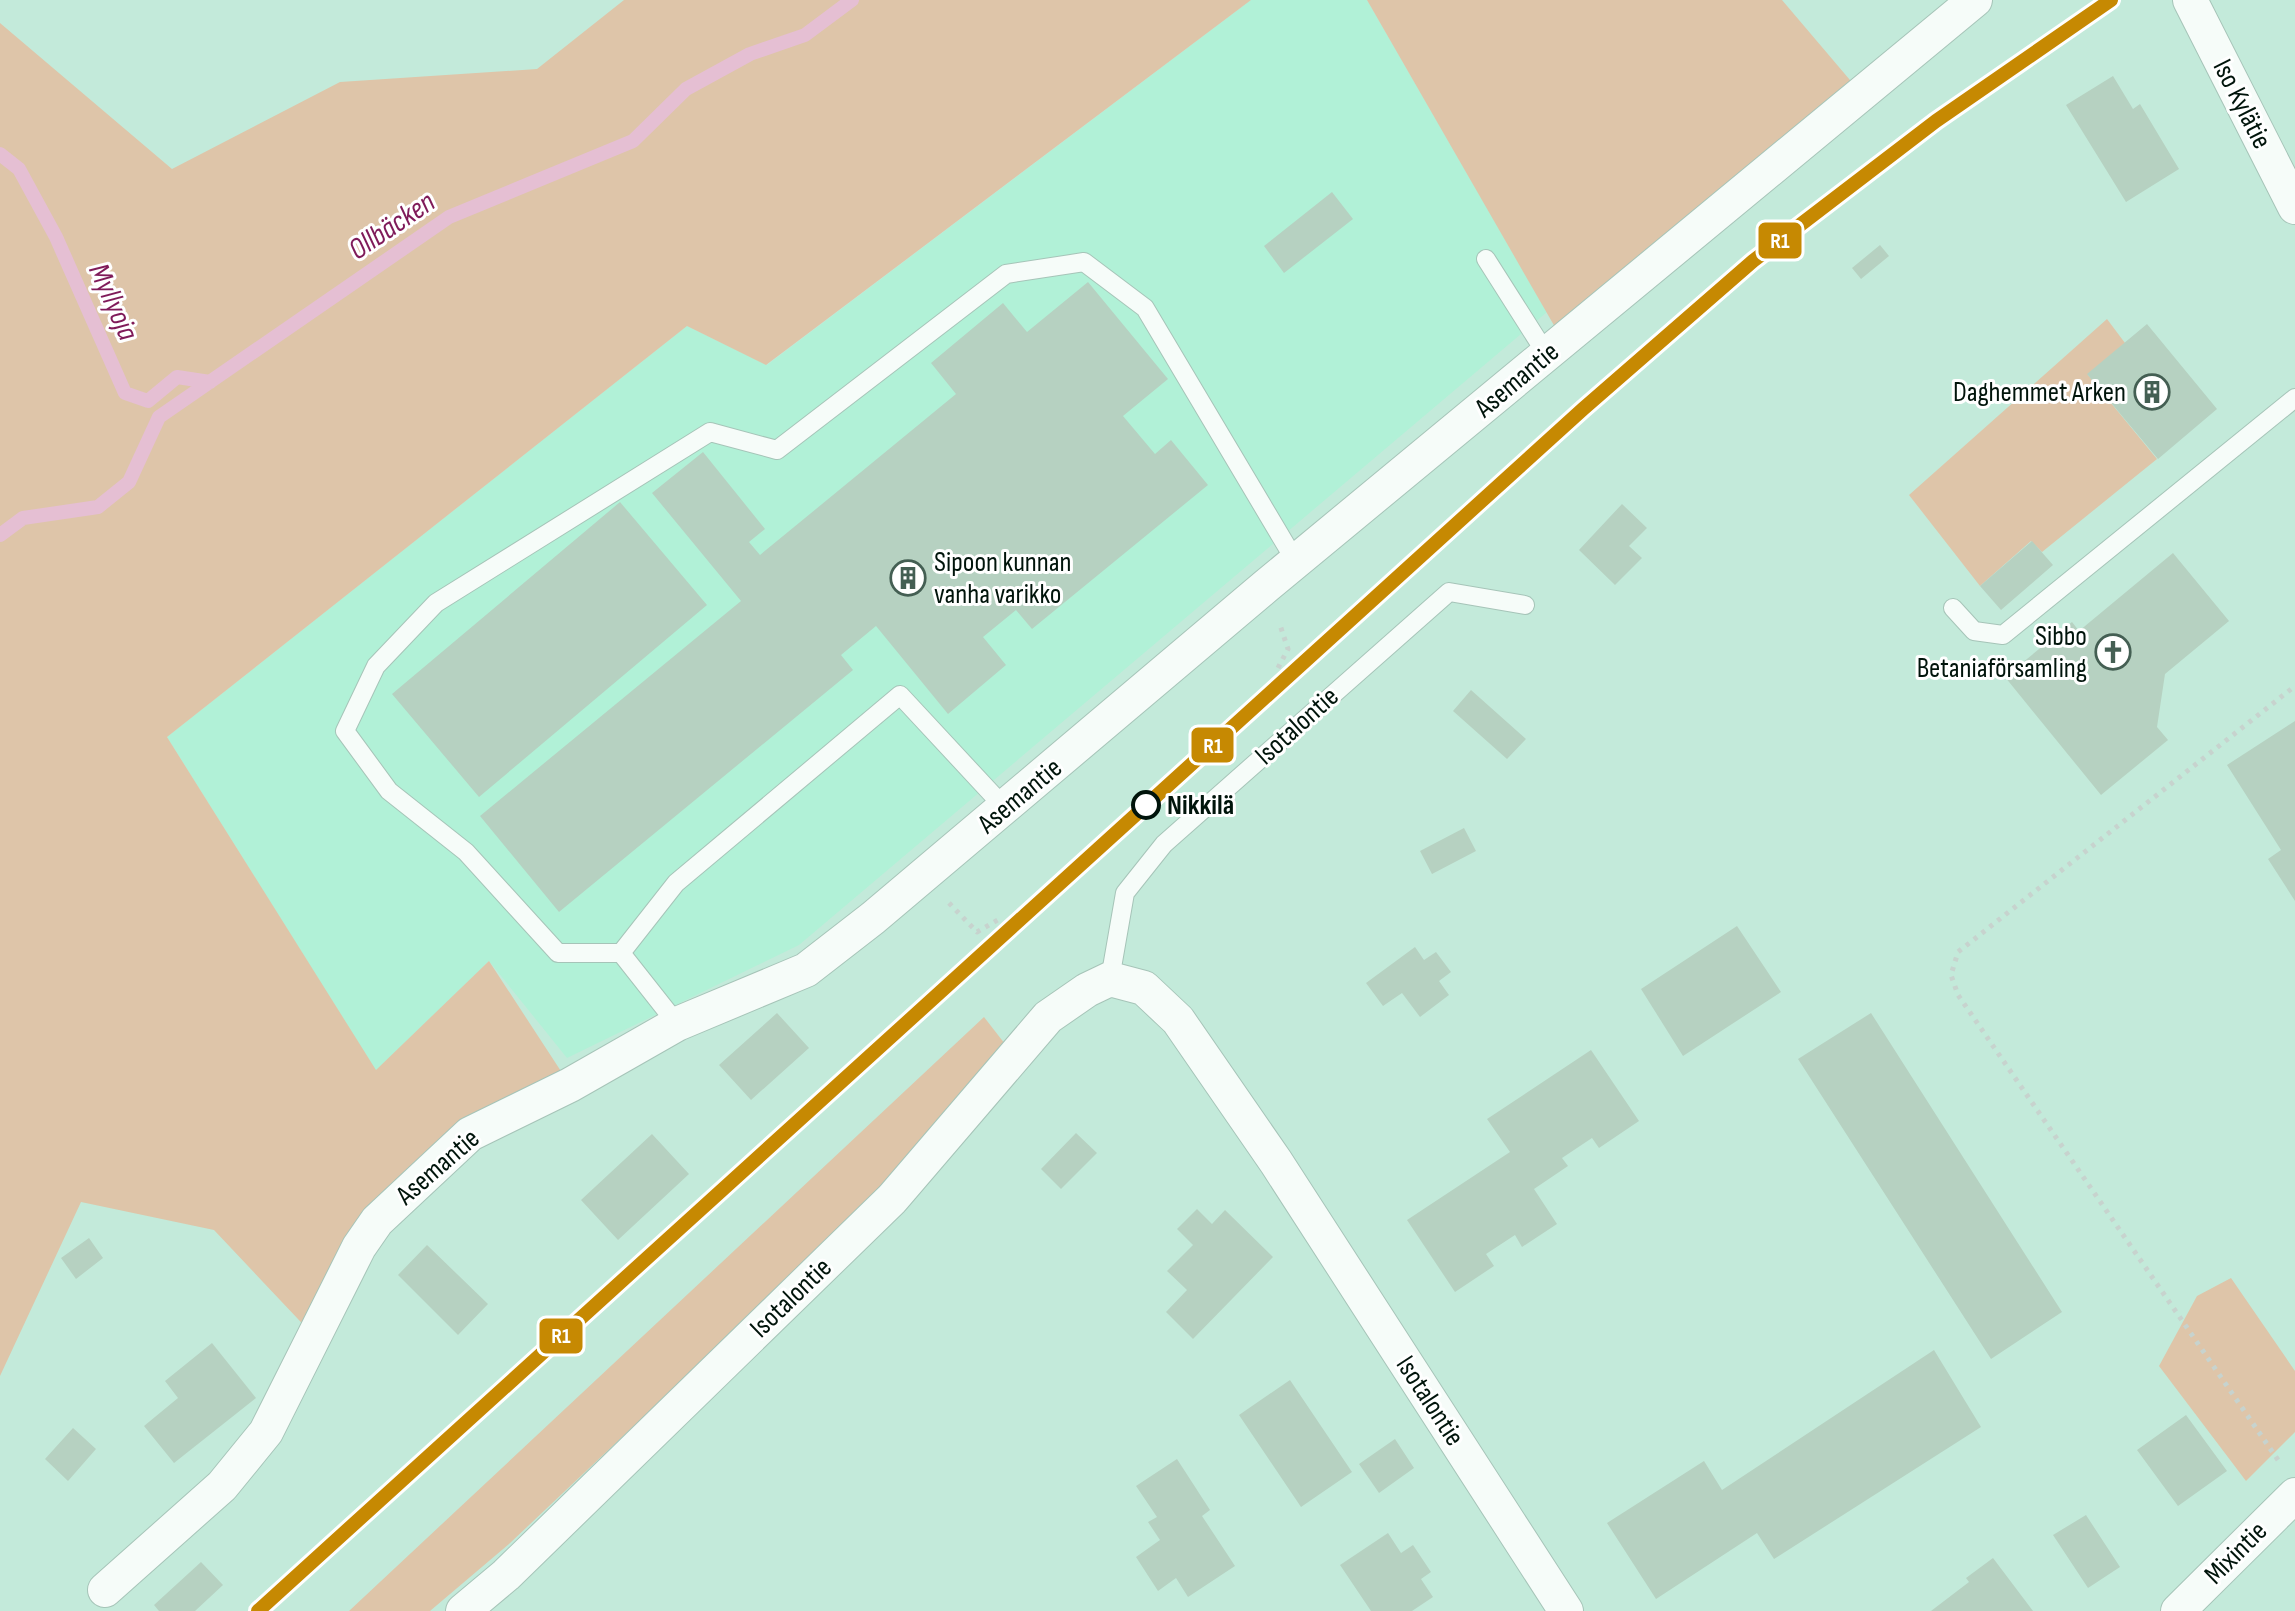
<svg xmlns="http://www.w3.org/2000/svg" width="2295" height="1611" viewBox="0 0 2295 1611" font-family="'Sofia Sans Condensed',sans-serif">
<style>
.built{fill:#b1f1d7}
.green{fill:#dec5a9}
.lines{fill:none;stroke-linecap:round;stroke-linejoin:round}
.stream{stroke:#e5bfd3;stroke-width:14}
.building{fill:#b6d1c1}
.lane-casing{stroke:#a6c4b8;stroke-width:20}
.street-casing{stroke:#a6c4b8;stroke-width:36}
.path{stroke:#c7d3ce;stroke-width:5;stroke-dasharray:4 6;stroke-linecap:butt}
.lane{stroke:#f6fcf9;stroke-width:18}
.street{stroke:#f6fcf9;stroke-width:34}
.rail-1-casing{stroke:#fff;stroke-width:20}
.rail-1{stroke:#c68902;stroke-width:14}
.stop-dot{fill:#fff;stroke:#00140b;stroke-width:4}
.labels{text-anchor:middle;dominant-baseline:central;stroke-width:6;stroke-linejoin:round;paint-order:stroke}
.street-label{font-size:28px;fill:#00140b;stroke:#fff}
.poi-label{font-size:28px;fill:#00140b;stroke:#fff;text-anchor:end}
.stop-label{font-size:28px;font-weight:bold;fill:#00140b;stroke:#fff;text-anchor:start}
.water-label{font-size:30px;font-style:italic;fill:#7f1a59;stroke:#fff}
.line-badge{stroke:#fff;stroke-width:3}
.badge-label{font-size:22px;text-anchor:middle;font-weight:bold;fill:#fff}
</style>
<rect width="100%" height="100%" fill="#c3eada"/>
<path class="built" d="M1251,0H1367L1547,312L799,945L567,1058L489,961L376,1071L167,737L687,326L767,365Z"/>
<path class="green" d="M624,0H1251L766,365L687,326L167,737L376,1070L489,961L570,1085L425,1173L315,1337L214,1230L81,1202L0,1376V23L172,169L340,82L537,69Z
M1367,0H1782L1861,93L1563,341Z
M2107,319L2125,343L2088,375L2157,459L2042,552L2031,541L1980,586L1909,495Z
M984,1017L1005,1044L878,1195L509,1544L430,1611H349Z
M2231,1278L2295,1371V1432L2246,1481L2159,1366L2197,1296Z"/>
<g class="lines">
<path class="stream" d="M0,154L19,169L56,237L125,393L148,401L177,377L210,382
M0,535L23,518L98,507L129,482L159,417L449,217L633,141L686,89L750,54L805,35L852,0"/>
</g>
<path class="building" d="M2113,76L2133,109L2140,104L2179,169L2126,202L2066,105Z
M1332,192L1353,219L1284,273L1264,246Z
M1880,245L1889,256L1861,279L1852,268Z
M1088,282L1168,379L1123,416L1155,454L1171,440L1208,485L1032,629L1016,610L983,637L1006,665L948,714L876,626L841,655L853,670L559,912L480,816L741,601L652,493L703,452L765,529L749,542L760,555L956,394L931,363L1003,303L1027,332Z
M2147,324L2217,409L2158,459L2087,374Z
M620,502L707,605L479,797L392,694Z
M1622,504L1647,528L1629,546L1642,558L1615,585L1579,550Z
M2032,541L2053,565L2001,610L1980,586Z
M2173,553L2229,621L2165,674L2157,727L2168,740L2101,795L2005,677L2072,622L2079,631Z
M1471,690L1526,739L1507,759L1453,711Z
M2295,721V901L2268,859L2281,850L2227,765Z
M1464,828L1476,851L1432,874L1420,851Z
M1737,926L1781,992L1683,1056L1641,989Z
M1415,947L1424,960L1436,952L1451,972L1439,981L1449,995L1420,1017L1402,993L1383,1006L1366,983Z
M777,1013L809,1048L751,1100L719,1065Z
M1871,1013L2062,1312L1991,1359L1798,1059Z
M1591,1050L1639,1121L1599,1148L1592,1138L1562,1158L1568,1166L1534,1189L1557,1224L1522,1247L1515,1235L1486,1254L1494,1266L1455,1292L1407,1220L1510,1152L1487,1119Z
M1076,1133L1097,1153L1061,1189L1041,1169Z
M652,1134L689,1174L618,1240L581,1200Z
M1197,1209L1212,1224L1225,1210L1273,1257L1193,1339L1166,1312L1187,1290L1167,1271L1193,1245L1177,1229Z
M89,1238L103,1258L76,1279L61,1258Z
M427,1245L488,1304L458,1335L398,1275Z
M212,1343L256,1398L174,1463L144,1426L178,1398L165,1381Z
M1934,1350L1981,1427L1774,1559L1757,1533L1656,1599L1607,1523L1704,1461L1722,1490Z
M1290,1380L1352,1472L1301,1507L1239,1415Z
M2186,1415L2227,1471L2178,1506L2137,1450Z
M73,1428L96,1449L68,1481L45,1459Z
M1395,1439L1414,1468L1379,1493L1359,1464Z
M1177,1459L1210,1510L1202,1516L1235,1566L1188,1597L1176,1578L1158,1591L1136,1557L1160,1540L1148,1522L1157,1517L1136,1486Z
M2086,1515L2120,1567L2088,1588L2053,1535Z
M1388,1533L1401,1553L1413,1545L1431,1572L1421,1579L1433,1597L1412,1611H1371L1340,1565Z
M1993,1558L2033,1611H1931L1969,1582L1966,1578Z
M201,1562L223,1585L195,1611H159L154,1605Z"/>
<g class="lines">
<defs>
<path id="lane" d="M1486,259L1547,355
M1953,608L1974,631L2003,635L2295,398
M621,953H558L466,852L389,791L345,731L376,666L436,603L710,432L777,450L1006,274L1084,262L1145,308L1296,562
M1110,979L1125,893L1164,844L1449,592L1525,605
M677,1024L621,953L676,883L900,695L1005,808"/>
<path id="street" d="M2190,0L2295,207
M105,1590L222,1486L266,1432L359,1247L377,1221L470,1134L570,1085L677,1024L806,970L873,918L1266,586L1975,0
M463,1611L506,1575L892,1199L1048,1017L1087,990L1110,979L1144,988L1178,1020L1276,1162L1566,1611
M2178,1611L2295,1495"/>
</defs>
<use href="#lane" class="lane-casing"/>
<use href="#street" class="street-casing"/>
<path class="path" d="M1278,668L1288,649L1280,625
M949,903L977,932L1001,918
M2278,1460L1958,995L1951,975L1958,952L2295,686"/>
<use href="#lane" class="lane"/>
<use href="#street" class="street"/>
<defs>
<path id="rail-1" d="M258,1611L1583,409L1753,261L1936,121L2111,0"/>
</defs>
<use href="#rail-1" class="rail-1-casing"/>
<use href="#rail-1" class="rail-1"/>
</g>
<defs>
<symbol id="building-ring" viewBox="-11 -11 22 22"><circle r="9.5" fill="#fff" stroke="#445f53" stroke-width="1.5"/><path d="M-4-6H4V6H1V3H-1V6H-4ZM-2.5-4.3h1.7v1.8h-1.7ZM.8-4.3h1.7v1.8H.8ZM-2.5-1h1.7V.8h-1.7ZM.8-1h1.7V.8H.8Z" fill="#445f53"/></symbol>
<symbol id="church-ring" viewBox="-11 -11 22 22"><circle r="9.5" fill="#fff" stroke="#445f53" stroke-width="1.5"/><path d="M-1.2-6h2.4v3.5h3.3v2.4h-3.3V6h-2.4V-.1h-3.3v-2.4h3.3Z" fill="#445f53"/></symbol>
</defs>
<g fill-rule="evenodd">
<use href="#building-ring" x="2132" y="372" width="40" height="40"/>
<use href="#building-ring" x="888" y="558" width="40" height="40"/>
<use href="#church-ring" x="2093" y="632" width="40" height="40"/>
</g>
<circle class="stop-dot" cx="1146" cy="805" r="13"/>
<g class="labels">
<g class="street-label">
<text transform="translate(2242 104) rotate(63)">Iso Kylätie</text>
<text transform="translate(1517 380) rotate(-40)">Asemantie</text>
<text transform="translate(1297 726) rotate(-42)">Isotalontie</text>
<text transform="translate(1020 796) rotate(-40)">Asemantie</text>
<text transform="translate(438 1167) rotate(-41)">Asemantie</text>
<text transform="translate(791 1298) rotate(-44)">Isotalontie</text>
<text transform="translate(1430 1401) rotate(57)">Isotalontie</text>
<text transform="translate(2236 1553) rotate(-45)">Mixintie</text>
</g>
<g class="poi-label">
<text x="2126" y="392">Daghemmet Arken</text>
<text x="934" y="562" text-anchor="start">Sipoon kunnan<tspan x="934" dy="32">vanha varikko</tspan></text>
<text x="2087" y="636">Sibbo<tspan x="2087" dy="32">Betaniaförsamling</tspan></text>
</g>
<g class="stop-label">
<text x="1167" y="805">Nikkilä</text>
</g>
<g class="water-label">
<text transform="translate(392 226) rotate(-34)">Ollbäcken</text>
<text transform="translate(113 302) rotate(66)">Myllyoja</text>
</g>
</g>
<g class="line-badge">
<rect x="1757" y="221" width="46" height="39" rx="8" fill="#c68902"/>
<rect x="1190" y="726" width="45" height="38" rx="8" fill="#c68902"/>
<rect x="538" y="1317" width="46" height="38" rx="8" fill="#c68902"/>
</g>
<g class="badge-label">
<text x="1780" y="248">R1</text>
<text x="1213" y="753">R1</text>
<text x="561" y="1343">R1</text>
</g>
</svg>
